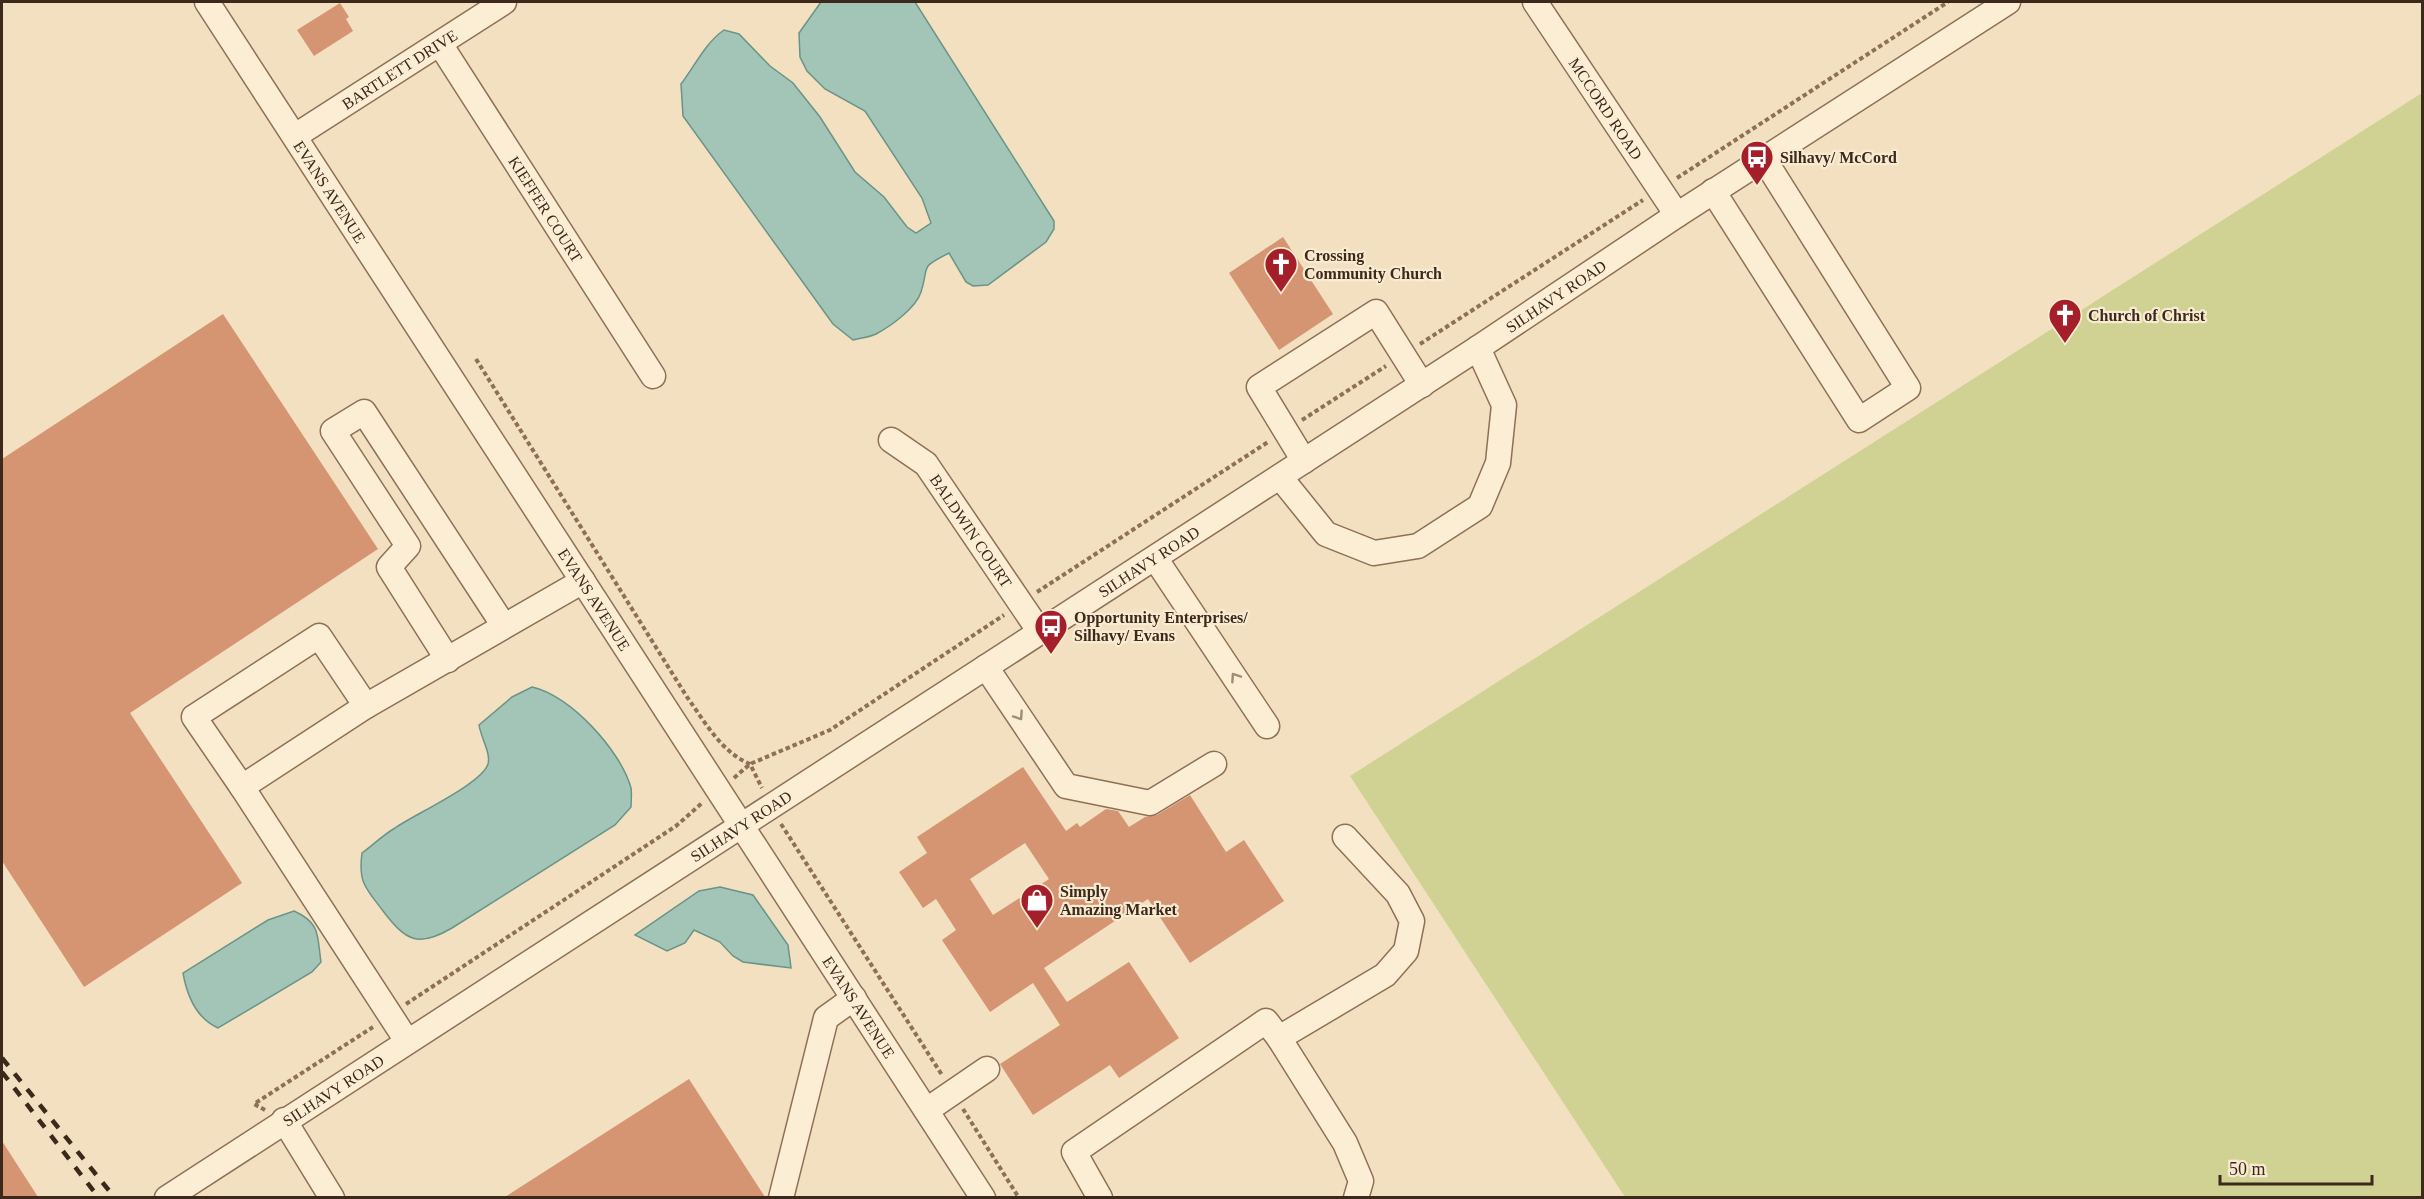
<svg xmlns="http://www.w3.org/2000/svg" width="2424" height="1199" viewBox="0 0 2424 1199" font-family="Georgia,serif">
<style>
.green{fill:#cfd293}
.water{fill:#a3c5b8;stroke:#699486;stroke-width:1.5}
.building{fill:#d59472;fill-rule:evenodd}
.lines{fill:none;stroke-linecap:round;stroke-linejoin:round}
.minor-casing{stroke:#8e7056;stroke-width:27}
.path{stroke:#8e7056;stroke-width:4;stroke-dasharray:4.5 3;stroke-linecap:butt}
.minor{stroke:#fceed5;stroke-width:24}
.rail{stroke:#3c291c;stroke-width:4.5;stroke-dasharray:10 10;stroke-linecap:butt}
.oneway{stroke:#9c8c78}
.labels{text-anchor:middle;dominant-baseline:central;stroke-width:4.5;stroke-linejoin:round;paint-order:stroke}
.street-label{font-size:16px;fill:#3c291c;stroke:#f9ebd1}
.poi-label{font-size:16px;font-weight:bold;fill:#3c291c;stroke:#f9ebd1;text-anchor:start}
</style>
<rect width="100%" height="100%" fill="#f3e0c0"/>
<path class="green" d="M2422,93V1197H1625L1350,776Z"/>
<path class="water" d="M821,2H915L1054,221V229L1046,242L988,285L973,286L966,282L949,253C918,269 930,264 921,292C916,308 891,326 876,334C870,337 861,338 853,340L833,324L683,116L681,84C694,67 706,42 724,30L739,34L770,66L793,83L820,117L855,172L884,197L907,227L916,233L931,223L922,198L865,111L825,89L807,71L800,57L799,33Z
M532,687C570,695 621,751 631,788C632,794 631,801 631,807L615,825L452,928C418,948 406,941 383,911C366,888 358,883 362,853C373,845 383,835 395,828C413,815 482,784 488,764C491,753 481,738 479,725L512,697Z
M720,887L753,895L788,945L791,968L743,962L733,956L720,942L694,930L685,943L667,951L635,935L699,891Z
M294,911C321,923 317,936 321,962L312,972L218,1028C196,1018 187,996 183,973L268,920Z"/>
<path class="building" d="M340,3L349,17L346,19L353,31L314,56L297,30Z
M1283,237L1333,314L1279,350L1229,273Z
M223,314L378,549L130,713L242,883L84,987L2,861V459Z
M1023,767L1066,831L1077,823L1080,827L1106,809L1118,811L1129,827L1145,817L1157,815L1190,795L1226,852L1244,840L1284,901L1190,963L1148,899L1044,968L1067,1002L1129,962L1179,1038L1119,1078L1110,1065L1033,1115L1000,1064L1060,1025L1033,983L990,1012L942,940L956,930L936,899L923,908L899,872L927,853L917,837ZM1025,843L1049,879L993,915L970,879Z
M689,1079L765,1197H505Z
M2,1141L38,1197H2Z"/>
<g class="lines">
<defs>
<g id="minor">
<path id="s1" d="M207,2L983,1198"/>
<path id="s2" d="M1535,2L1677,215"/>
<path id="s3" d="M440,44L653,376"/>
<path id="s4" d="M295,136L504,2"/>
<path d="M1713,191L1859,420L1908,388L1764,159"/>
<path id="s5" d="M891,440L926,464L1040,632"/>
<path d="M1304,461L1259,387L1376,312L1422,385"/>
<path d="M1280,477L1326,534L1374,553L1418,546L1480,506L1498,463L1504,405L1478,348"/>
<path d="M1155,558L1267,726"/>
<path d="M448,660L389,567L408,546L333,431L364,412L504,626"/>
<path d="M986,667L1066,786L1150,803L1214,764"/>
<path d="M242,787L194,717L319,636L366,706"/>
<path d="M1345,837L1398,894L1412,921L1406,951L1385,975L1279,1038L1345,1143L1361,1181L1356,1198"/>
<path d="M407,1041L242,787L366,706L583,581"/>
<path d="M927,1110L987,1069"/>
<path d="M284,1120L332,1198"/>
<path id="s6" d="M167,1198L1478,348L1677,215L2008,2"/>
<path d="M781,1198L826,1018L854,998"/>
<path d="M1100,1198L1074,1152L1266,1021L1279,1038"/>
</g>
</defs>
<use href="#minor" class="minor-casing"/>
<path class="path" d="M1677,178L1948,2
M1420,344L1643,200
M476,359L687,697C705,722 721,752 750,764L762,788
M1302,420L1386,366
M1037,592L1268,442
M734,778L750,764L830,730L1004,615
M781,824L942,1075
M406,1004L676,826L702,803
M963,1109L1019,1198
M265,1110L254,1104L373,1027"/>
<use href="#minor" class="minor"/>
<path class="rail" d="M2,1058L115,1198
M2,1072L99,1198"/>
</g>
<defs><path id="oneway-chevron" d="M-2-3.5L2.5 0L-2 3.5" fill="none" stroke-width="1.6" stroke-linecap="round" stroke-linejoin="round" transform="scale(1.5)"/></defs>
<g class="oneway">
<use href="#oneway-chevron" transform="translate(1235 677) rotate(-124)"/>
<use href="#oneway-chevron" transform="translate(1019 716) rotate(56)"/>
</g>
<defs>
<symbol id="bus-pin" viewBox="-11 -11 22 30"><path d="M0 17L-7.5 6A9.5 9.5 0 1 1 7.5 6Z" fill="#a41f29" stroke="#f9ebd1"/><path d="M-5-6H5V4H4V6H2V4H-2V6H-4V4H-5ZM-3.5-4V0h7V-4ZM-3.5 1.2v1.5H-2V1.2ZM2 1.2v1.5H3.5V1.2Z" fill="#fff"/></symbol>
<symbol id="church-pin" viewBox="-11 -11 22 30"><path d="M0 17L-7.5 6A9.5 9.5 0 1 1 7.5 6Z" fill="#a41f29" stroke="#f9ebd1"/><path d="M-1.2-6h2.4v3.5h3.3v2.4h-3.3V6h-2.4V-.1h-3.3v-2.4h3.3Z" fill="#fff"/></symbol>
<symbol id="shop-pin" viewBox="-11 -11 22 30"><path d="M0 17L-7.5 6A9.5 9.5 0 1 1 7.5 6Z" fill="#a41f29" stroke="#f9ebd1"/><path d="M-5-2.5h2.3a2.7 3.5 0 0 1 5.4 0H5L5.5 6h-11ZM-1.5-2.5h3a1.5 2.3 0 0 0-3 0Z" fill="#fff"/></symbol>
</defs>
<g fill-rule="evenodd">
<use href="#bus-pin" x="1738" y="138" width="38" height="52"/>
<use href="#church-pin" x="1262" y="245" width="38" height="52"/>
<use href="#church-pin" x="2046" y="296" width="38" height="52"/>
<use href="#bus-pin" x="1032" y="607" width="38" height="52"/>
<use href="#shop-pin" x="1018" y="881" width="38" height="52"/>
</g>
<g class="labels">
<g class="street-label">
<text stroke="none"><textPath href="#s4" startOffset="124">BARTLETT DRIVE</textPath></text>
<text stroke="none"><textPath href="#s2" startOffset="128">MCCORD ROAD</textPath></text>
<text stroke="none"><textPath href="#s1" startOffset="226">EVANS AVENUE</textPath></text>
<text stroke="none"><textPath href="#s3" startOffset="196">KIEFFER COURT</textPath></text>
<text stroke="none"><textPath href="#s6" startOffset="1656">SILHAVY ROAD</textPath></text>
<text stroke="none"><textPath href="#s5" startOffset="123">BALDWIN COURT</textPath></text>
<text stroke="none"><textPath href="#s6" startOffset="1170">SILHAVY ROAD</textPath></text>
<text stroke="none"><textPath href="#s1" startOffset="712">EVANS AVENUE</textPath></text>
<text stroke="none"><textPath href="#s6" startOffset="684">SILHAVY ROAD</textPath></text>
<text stroke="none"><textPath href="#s1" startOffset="1198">EVANS AVENUE</textPath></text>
<text stroke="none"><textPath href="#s6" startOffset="198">SILHAVY ROAD</textPath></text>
</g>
<g class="poi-label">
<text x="1780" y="157">Silhavy/ McCord</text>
<text x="1304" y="255">Crossing<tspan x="1304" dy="18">Community Church</tspan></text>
<text x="2088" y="315">Church of Christ</text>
<text x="1074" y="617">Opportunity Enterprises/<tspan x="1074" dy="18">Silhavy/ Evans</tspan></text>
<text x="1060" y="891">Simply<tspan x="1060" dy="18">Amazing Market</tspan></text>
</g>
</g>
<rect width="2424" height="1199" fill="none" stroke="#3c291c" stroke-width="6"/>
<path d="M2220 1175v9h152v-9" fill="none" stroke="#3c291c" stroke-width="3"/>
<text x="2229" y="1175" font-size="18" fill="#3c291c" stroke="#f9ebd1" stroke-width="4.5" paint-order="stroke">50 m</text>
</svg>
